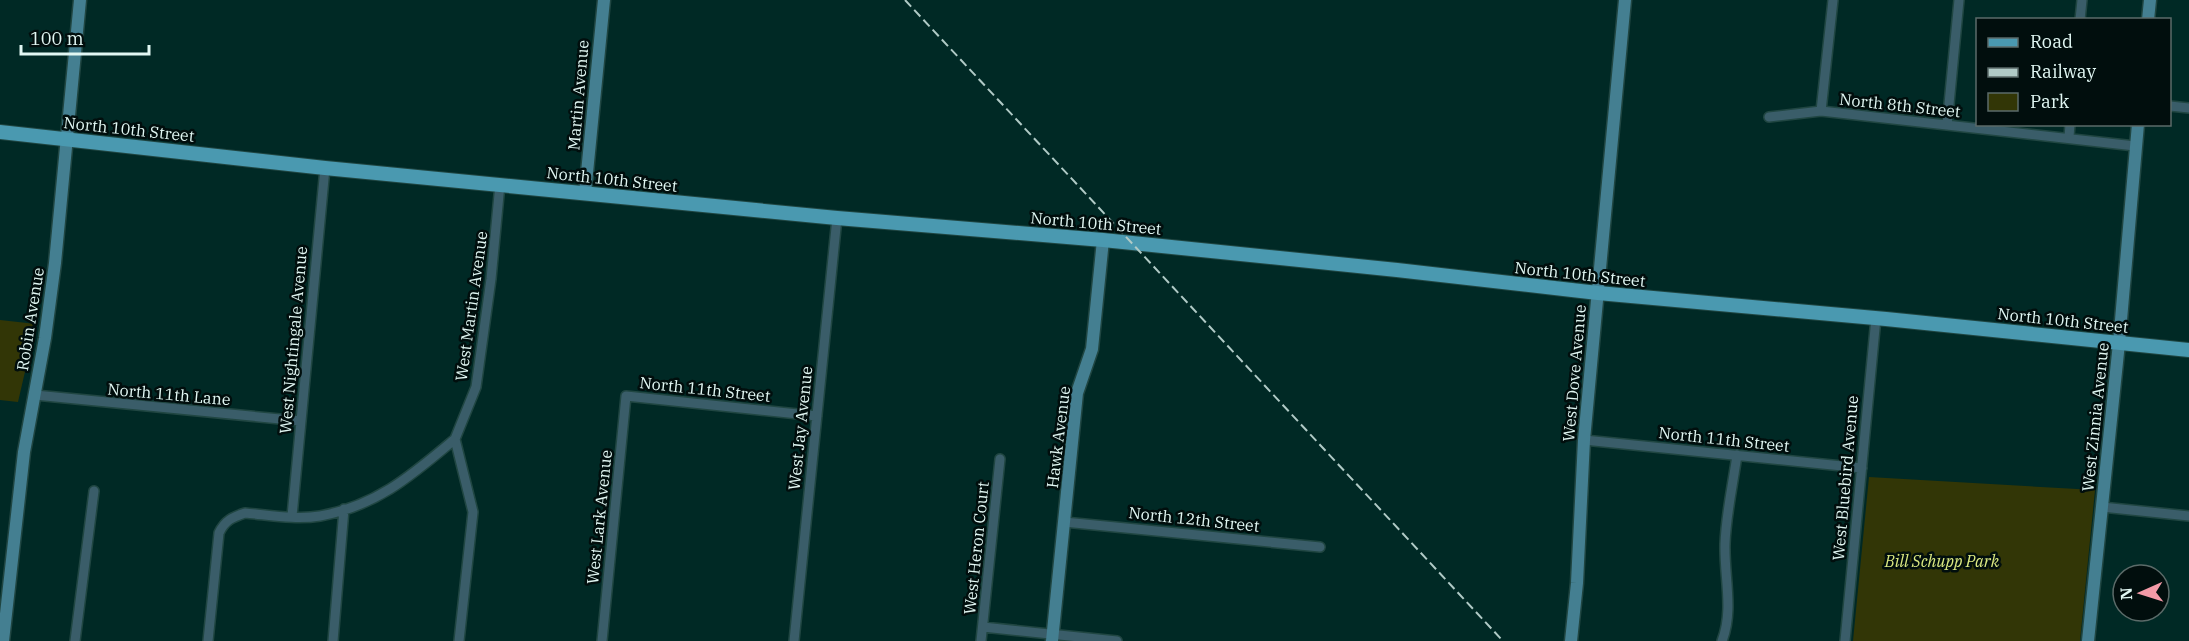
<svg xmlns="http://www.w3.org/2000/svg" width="2189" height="641" viewBox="0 0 2189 641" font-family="'IBM Plex Serif',serif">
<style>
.park{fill:#323606}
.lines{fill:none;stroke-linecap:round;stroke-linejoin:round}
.street-casing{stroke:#204642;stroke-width:12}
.secondary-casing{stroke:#204642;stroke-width:15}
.primary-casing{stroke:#204642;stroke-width:16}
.street{stroke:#3a5d69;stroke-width:9}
.secondary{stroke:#447f91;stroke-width:12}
.primary{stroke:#4a99b0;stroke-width:14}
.rail{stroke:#b0cac6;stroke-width:2;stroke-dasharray:9 4.5;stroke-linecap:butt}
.labels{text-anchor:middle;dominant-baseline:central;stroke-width:5;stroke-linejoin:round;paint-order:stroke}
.street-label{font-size:16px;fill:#e1f7f3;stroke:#010e0d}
.park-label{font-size:16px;font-style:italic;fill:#dcea82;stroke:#010e0d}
</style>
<rect width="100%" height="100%" fill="#002925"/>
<path class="park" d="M0,320L36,324L18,402L0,400Z
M1869,477L2095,490L2080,641H1853Z"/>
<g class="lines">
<defs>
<path id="street" d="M2080,20L2082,0
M2170,106L2189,108
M1821,111L1833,0
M1769,117L1821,111L2135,146
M1947,125L1959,0
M2069,137L2070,124
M35,395L301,421
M1584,440L1862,468
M2102,507L2189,516
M292,516L325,168
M1064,522L1320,547
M983,627L1117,641
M75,641L94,491
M208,641L219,533C225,520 233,517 245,513C269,515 296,520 320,516C377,506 412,475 455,439
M333,641L344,509
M459,641L473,512L455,439L476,387L491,279L500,184
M602,641L626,396L817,416
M794,641L837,218
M981,641L1000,459
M1722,641C1734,610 1724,577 1725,544C1726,514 1733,484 1737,455
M1845,641L1876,318"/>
<path id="secondary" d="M2148,20L2150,0
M585,193L604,0
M3,641L24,452L45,338L55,263L80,0
M1052,641L1077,393L1092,349L1103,240
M1571,641L1577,583L1584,440L1625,0
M2088,641L2119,343L2138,124"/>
<path id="primary" d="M0,132L325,168L837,218L1103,240L1397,270L1598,293L1886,319L2189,350"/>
</defs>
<use href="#street" class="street-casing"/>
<use href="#secondary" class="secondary-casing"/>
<use href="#primary" class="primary-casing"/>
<use href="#street" class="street"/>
<use href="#secondary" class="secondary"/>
<use href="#primary" class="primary"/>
<path class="rail" d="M905,0L1503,641"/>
</g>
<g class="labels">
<g class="street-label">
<text transform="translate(578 95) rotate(-85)">Martin Avenue</text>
<text transform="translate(1900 105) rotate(6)">North 8th Street</text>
<text transform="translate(129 129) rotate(6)">North 10th Street</text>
<text transform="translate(612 179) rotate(6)">North 10th Street</text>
<text transform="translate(1096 223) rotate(5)">North 10th Street</text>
<text transform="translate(1580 274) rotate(6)">North 10th Street</text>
<text transform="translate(471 306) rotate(-82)">West Martin Avenue</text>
<text transform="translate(30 319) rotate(-81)">Robin Avenue</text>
<text transform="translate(2063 320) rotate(6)">North 10th Street</text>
<text transform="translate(293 340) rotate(-85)">West Nightingale Avenue</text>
<text transform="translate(1574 373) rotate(-85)">West Dove Avenue</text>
<text transform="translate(705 389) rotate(6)">North 11th Street</text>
<text transform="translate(169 394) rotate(5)">North 11th Lane</text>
<text transform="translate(2095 417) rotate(-84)">West Zinnia Avenue</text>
<text transform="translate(800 428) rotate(-84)">West Jay Avenue</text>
<text transform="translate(1058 437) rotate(-83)">Hawk Avenue</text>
<text transform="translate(1724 439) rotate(6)">North 11th Street</text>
<text transform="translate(1845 478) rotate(-85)">West Bluebird Avenue</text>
<text transform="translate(599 517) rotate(-84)">West Lark Avenue</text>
<text transform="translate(1194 519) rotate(6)">North 12th Street</text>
<text transform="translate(976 548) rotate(-84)">West Heron Court</text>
</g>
<g class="park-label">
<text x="1942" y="561">Bill Schupp Park</text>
</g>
</g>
<rect x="1976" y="18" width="195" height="108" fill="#010e0d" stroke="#5b6b69" stroke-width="1.5"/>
<rect x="1988" y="38" width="30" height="9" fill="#4a99b0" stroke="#5b6b69" stroke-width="1.5"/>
<text x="2030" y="48" font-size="18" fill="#e1f7f3">Road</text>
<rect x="1988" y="68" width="30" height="9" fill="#b0cac6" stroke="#5b6b69" stroke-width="1.5"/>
<text x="2030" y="78" font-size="18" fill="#e1f7f3">Railway</text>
<rect x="1988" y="93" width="30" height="18" fill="#323606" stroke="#5b6b69" stroke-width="1.5"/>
<text x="2030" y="108" font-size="18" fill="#e1f7f3">Park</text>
<g transform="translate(2141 593) rotate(267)"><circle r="28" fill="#010e0d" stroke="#5b6b69" stroke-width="1.5"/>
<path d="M0-4.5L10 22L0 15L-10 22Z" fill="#f39aa7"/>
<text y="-9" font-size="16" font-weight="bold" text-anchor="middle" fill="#e1f7f3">N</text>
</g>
<path d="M21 45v9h128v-9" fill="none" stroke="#e1f7f3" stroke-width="3"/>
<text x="30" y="45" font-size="18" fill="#e1f7f3" stroke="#010e0d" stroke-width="4.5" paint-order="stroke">100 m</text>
</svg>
